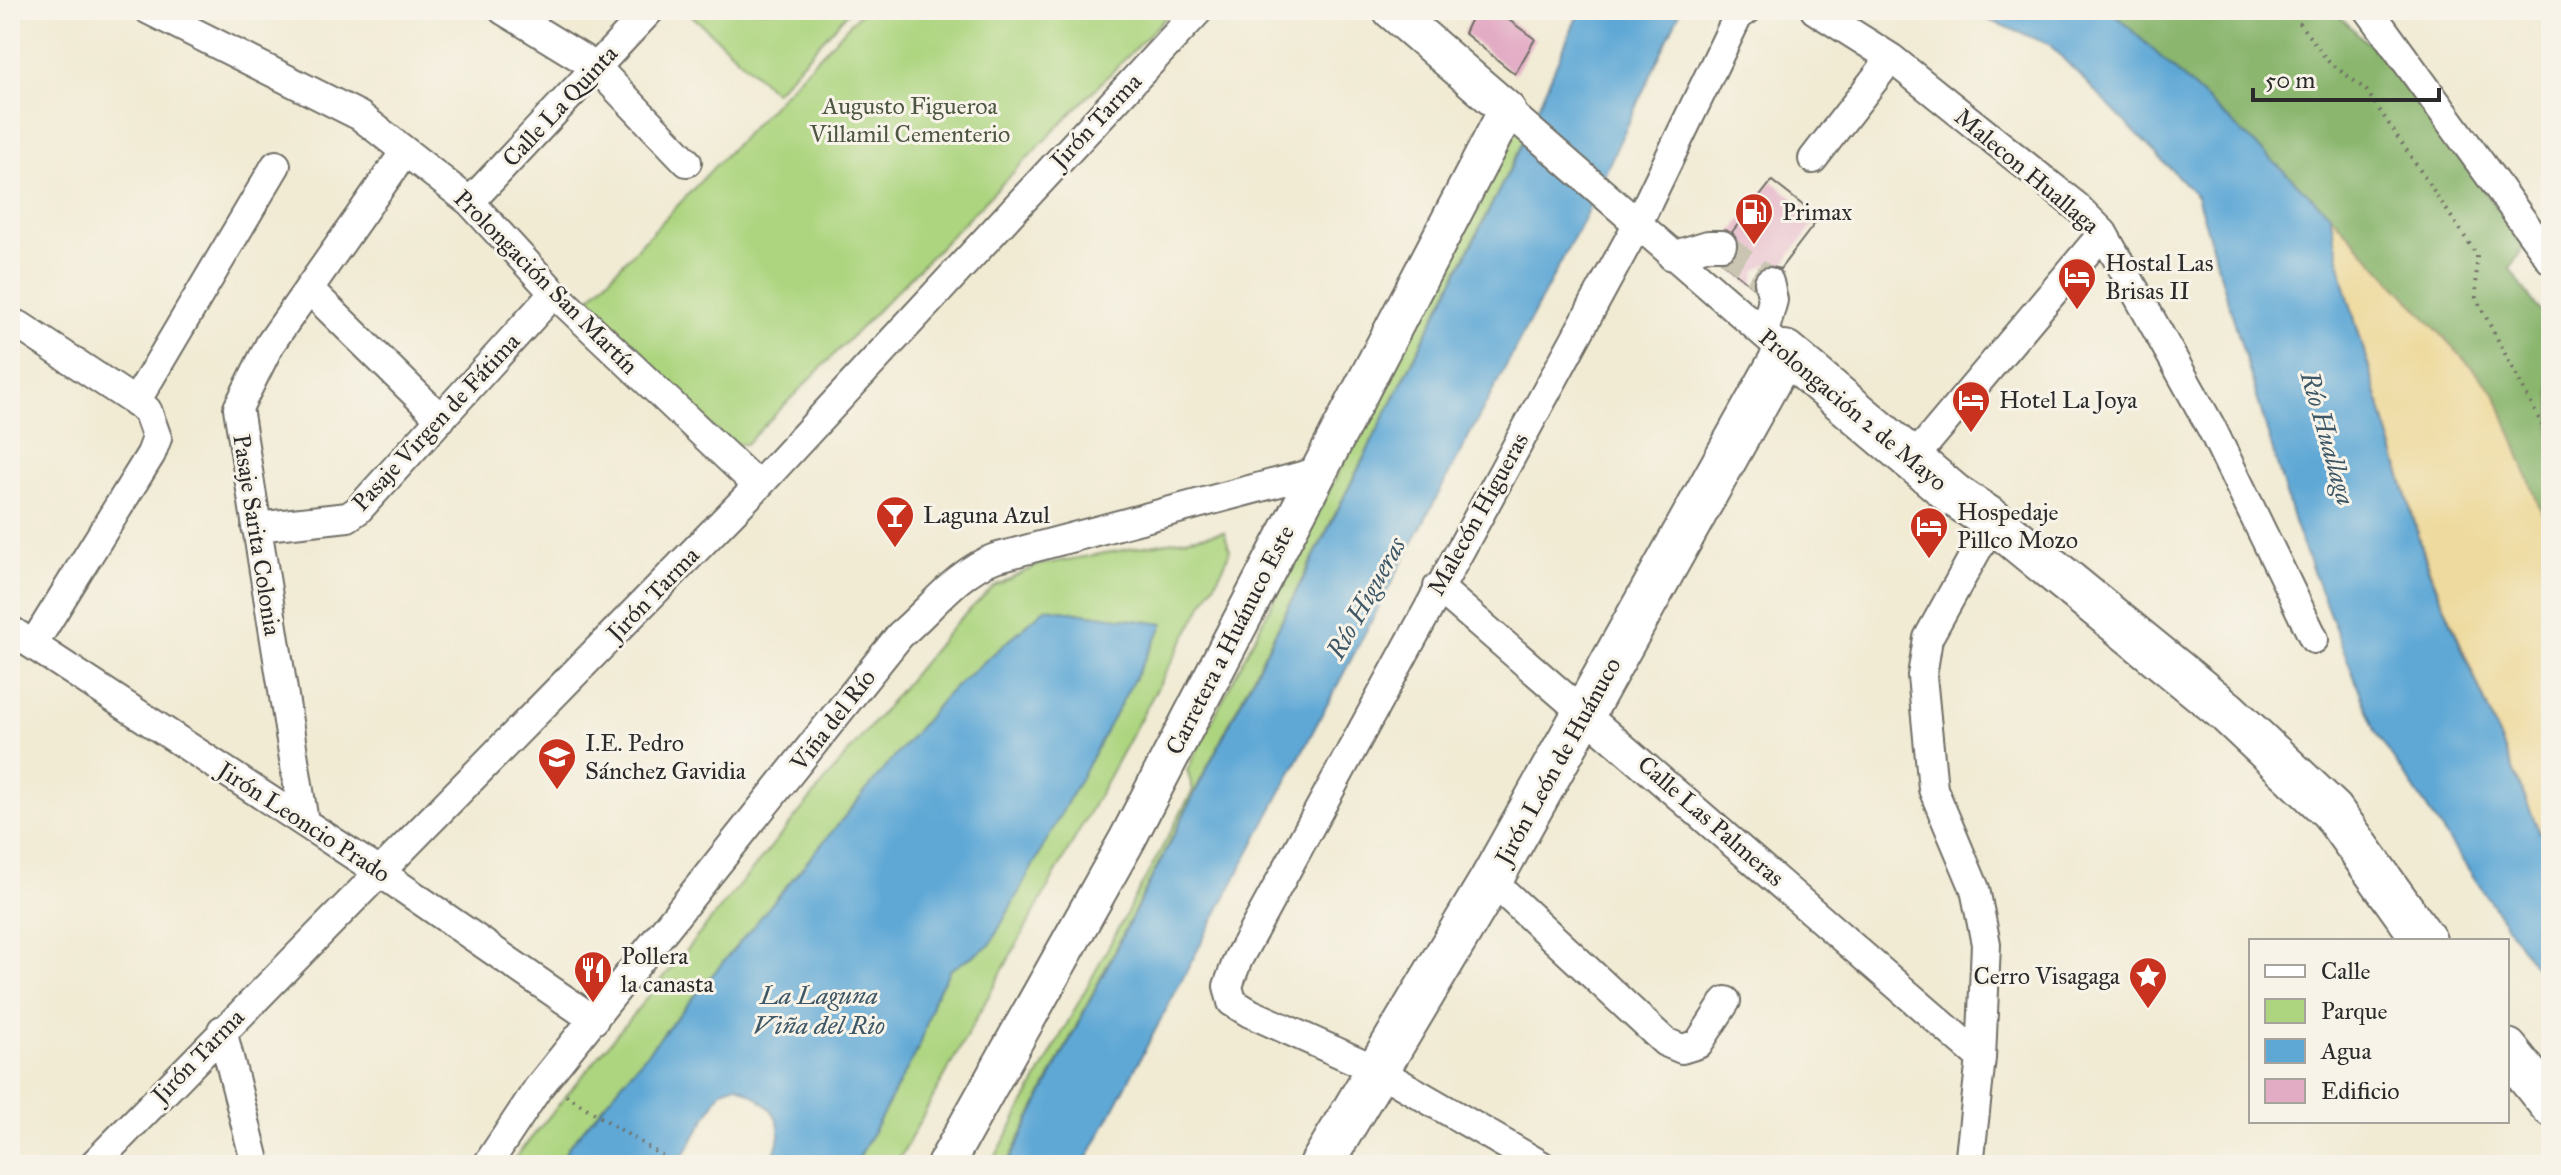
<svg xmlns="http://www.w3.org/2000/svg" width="2561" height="1175" viewBox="0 0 2561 1175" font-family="'IM FELL Great Primer',serif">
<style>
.green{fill:#add580;stroke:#6c8056;stroke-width:2}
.forest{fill:#8ab66e;stroke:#5a704c;stroke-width:2}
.sand{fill:#eeda9e;stroke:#8c8264;stroke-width:2}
.water{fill:#5ea8d6;stroke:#446a80;stroke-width:2}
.building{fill:#e3acc5}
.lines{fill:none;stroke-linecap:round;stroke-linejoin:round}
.minor-tunnel{stroke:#c9c5b2;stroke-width:28;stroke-dasharray:28 14;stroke-linecap:butt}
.minor-casing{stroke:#706e66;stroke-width:32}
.major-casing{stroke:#706e66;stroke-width:40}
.highway-casing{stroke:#706e66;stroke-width:46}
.path{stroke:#706e66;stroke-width:4;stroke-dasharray:2 6;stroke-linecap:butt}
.minor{stroke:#fff;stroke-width:28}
.major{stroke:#fff;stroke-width:36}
.highway{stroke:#fff;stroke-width:42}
.labels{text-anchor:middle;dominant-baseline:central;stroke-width:6;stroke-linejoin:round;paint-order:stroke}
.street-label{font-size:24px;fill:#2b2b2b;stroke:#f7f3e8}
.park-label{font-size:24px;fill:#4c5640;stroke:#f7f3e8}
.poi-label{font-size:24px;fill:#2b2b2b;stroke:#f7f3e8;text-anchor:start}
.water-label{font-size:26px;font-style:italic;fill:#3d5767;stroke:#f7f3e8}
</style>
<rect width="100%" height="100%" fill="#f7f3e8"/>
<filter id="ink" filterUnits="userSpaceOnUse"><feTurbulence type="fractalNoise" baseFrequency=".0125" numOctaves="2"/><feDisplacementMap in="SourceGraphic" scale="16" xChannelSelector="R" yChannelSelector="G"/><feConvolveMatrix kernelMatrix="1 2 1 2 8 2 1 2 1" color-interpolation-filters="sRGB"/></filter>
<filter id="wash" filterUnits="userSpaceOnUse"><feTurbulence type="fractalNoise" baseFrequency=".006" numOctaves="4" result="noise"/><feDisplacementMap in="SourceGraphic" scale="32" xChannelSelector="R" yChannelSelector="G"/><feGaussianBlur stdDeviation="1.8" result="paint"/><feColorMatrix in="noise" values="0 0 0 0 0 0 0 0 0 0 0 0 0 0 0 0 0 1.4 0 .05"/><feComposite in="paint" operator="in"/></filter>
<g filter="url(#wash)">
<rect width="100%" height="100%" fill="#f1ebd4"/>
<path class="green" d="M686,10H850L775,92Z
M863,10H1173L746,444H730L585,303Z
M1513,130H1529L1006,1165H991L1193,790L1187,770Z
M1224,532L1230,550L1224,566L896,1165H855L920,1045L934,998L950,970L990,945L1163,624L1046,608L947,694L567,1149L561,1165H509L953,626L994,586L1039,565Z"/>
<path class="forest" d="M2110,10H2333L2381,56L2525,244L2510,269L2551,327V537L2496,394L2330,214Z"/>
<path class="sand" d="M2330,214L2496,394L2551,537V843L2539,831L2428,566L2344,283Z"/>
<path class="water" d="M1580,10H1681L1582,222L1084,1165H1007L1516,157Z
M1963,10H2110L2330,214L2344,283L2427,566L2539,831L2551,843V991L2376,733L2295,525L2197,196L2049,44Z
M1046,608L1164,624L990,945L950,970L934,998L920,1045L855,1165H769C791,1121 776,1108 737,1085L722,1090L678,1165H561L567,1149L947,694Z"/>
<g id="blocks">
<path class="building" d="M1475,10H1495L1535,39L1515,74L1464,33Z
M1772,181L1819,218L1780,269L1766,265L1757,270L1753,287L1722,262L1736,254L1739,244L1732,232Z"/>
</g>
</g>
<g filter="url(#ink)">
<use href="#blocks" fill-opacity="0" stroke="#706e66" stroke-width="2"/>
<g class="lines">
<path class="minor-tunnel" d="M1722,245L1769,282"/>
<defs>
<path id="minor" d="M149,10L360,116L470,202L554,293L758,486
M503,10L596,67L687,162
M1815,10L1891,58L2076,206L2103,233L2212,429L2314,639
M2369,10L2551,260
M1507,110L1785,352
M1813,159L1891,58
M470,202L650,10
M1672,256L1708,245H1722
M311,291L441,419
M10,324L20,326L147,410L157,438L151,454L33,645
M1764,333L1773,300L1769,282
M135,403L276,165
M1912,460L2103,233
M256,527L348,517L358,510L554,293
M1438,587L1981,1058
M10,630L381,873L594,1020
M304,822L238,408L270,344L404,153
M1491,880L1665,1042L1682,1049L1698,1044L1726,1001
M222,1030L256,1165
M93,1165L758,486L1199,10
M487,1165L538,1088L900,635C930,610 958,571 995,558L1317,472
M1541,1165L1377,1070L1250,1013L1232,1002L1228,986L1238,959L1637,225L1738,16L1747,10
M1969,1165L1981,1058L1986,944L1975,889L1933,789L1922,676L1928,638L1993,521"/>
<path id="major" d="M945,1165L1127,840L1507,110L1391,10"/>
<path id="highway" d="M2507,1050L2551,1105
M1321,1165L1491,880L1785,352L1954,495L1993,521L2227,712L2332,811L2425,941"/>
</defs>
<use href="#minor" class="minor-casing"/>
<use href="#major" class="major-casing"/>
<use href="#highway" class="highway-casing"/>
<path class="path" d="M2289,10L2328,61L2366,90L2477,255L2476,298L2551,442
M566,1095L676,1165"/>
<use href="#minor" class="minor"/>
<use href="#major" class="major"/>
<use href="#highway" class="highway"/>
</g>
</g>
<defs>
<symbol id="fuel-pin" viewBox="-11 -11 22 30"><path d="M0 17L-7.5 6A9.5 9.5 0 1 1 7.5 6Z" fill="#c8321e" stroke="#f7f3e8"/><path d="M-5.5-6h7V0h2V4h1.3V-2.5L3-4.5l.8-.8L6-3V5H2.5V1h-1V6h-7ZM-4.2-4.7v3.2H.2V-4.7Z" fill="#fff"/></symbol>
<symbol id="hotel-pin" viewBox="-11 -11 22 30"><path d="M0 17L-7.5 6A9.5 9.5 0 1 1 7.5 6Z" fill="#c8321e" stroke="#f7f3e8"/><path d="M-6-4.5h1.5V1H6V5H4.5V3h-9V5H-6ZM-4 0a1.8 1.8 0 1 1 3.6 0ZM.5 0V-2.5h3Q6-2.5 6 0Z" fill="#fff"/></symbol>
<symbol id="bar-pin" viewBox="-11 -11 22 30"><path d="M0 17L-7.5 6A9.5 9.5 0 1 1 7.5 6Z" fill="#c8321e" stroke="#f7f3e8"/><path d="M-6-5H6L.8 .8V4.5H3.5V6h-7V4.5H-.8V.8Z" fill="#fff"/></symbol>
<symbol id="school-pin" viewBox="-11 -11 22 30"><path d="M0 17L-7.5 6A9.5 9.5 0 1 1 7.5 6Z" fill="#c8321e" stroke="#f7f3e8"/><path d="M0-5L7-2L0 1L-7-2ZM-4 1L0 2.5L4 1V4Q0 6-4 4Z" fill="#fff"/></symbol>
<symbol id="restaurant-pin" viewBox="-11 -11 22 30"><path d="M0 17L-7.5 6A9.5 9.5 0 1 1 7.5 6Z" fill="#c8321e" stroke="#f7f3e8"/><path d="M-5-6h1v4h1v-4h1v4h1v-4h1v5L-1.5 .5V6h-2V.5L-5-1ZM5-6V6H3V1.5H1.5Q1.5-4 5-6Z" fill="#fff"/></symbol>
<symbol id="sight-pin" viewBox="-11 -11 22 30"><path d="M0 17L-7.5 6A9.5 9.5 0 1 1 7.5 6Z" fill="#c8321e" stroke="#f7f3e8"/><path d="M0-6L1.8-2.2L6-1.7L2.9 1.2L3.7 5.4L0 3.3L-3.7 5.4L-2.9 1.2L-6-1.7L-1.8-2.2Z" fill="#fff"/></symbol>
</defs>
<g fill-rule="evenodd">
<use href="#fuel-pin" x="1732" y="190" width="44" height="60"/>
<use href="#hotel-pin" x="2055" y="255" width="44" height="60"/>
<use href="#hotel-pin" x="1949" y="378" width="44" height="60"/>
<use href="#bar-pin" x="873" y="493" width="44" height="60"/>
<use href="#hotel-pin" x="1907" y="504" width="44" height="60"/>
<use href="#school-pin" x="535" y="735" width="44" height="60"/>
<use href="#restaurant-pin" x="571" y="948" width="44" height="60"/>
<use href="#sight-pin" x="2126" y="954" width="44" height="60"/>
</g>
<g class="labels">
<g class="street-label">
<text transform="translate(560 106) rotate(-47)">Calle La Quinta</text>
<text transform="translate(1096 121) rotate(-47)">Jirón Tarma</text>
<text transform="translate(2027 171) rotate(40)">Malecon Huallaga</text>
<text transform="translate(546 282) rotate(45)">Prolongación San Martín</text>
<text transform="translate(1853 410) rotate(40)">Prolongación 2 de Mayo</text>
<text transform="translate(436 422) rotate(-47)">Pasaje Virgen de Fátima</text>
<text transform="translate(1478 514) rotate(-61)">Malecón Higueras</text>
<text transform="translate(257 535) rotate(81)">Pasaje Sarita Colonia</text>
<text transform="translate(653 594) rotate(-46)">Jirón Tarma</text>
<text transform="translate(1230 640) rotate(-63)">Carretera a Huánuco Este</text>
<text transform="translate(833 720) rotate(-52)">Viña del Río</text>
<text transform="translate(1558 761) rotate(-61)">Jirón León de Huánuco</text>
<text transform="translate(1711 821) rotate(41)">Calle Las Palmeras</text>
<text transform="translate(304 822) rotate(33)">Jirón Leoncio Prado</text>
<text transform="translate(198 1056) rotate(-46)">Jirón Tarma</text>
</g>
<g class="park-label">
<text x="910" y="106">Augusto Figueroa<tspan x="910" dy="28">Villamil Cementerio</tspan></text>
</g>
<g class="poi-label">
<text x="1782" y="212">Primax</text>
<text x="2105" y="263">Hostal Las<tspan x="2105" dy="28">Brisas II</tspan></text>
<text x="1999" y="400">Hotel La Joya</text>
<text x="1957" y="512">Hospedaje<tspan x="1957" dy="28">Pillco Mozo</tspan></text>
<text x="923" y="515">Laguna Azul</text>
<text x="585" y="743">I.E. Pedro<tspan x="585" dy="28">Sánchez Gavidia</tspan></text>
<text x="621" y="956">Pollera<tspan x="621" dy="28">la canasta</tspan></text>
<text x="2120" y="976" text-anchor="end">Cerro Visagaga</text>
</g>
<g class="water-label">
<text transform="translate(2328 438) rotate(74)">Río Huallaga</text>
<text transform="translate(1366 598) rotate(-61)">Río Higueras</text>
<text x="819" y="995">La Laguna<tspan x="819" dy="30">Viña del Rio</tspan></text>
</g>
</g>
<rect width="2561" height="1175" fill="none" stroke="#f7f3e8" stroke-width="40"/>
<rect x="2249" y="939" width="260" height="184" fill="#f7f3e8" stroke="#a5a39c" stroke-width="2"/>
<rect x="2265" y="965" width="40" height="12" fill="#ffffff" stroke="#a5a39c" stroke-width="2"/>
<text x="2321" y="979" font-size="24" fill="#2b2b2b">Calle</text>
<rect x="2265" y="999" width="40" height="24" fill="#add580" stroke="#a5a39c" stroke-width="2"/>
<text x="2321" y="1019" font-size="24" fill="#2b2b2b">Parque</text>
<rect x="2265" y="1039" width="40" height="24" fill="#5ea8d6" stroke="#a5a39c" stroke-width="2"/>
<text x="2321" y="1059" font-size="24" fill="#2b2b2b">Agua</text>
<rect x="2265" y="1079" width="40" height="24" fill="#e3acc5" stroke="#a5a39c" stroke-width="2"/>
<text x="2321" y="1099" font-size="24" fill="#2b2b2b">Edificio</text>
<path d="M2253 88v12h186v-12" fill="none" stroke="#2b2b2b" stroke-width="4"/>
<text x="2265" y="88" font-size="24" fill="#2b2b2b" stroke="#f7f3e8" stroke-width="6" paint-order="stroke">50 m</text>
</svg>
